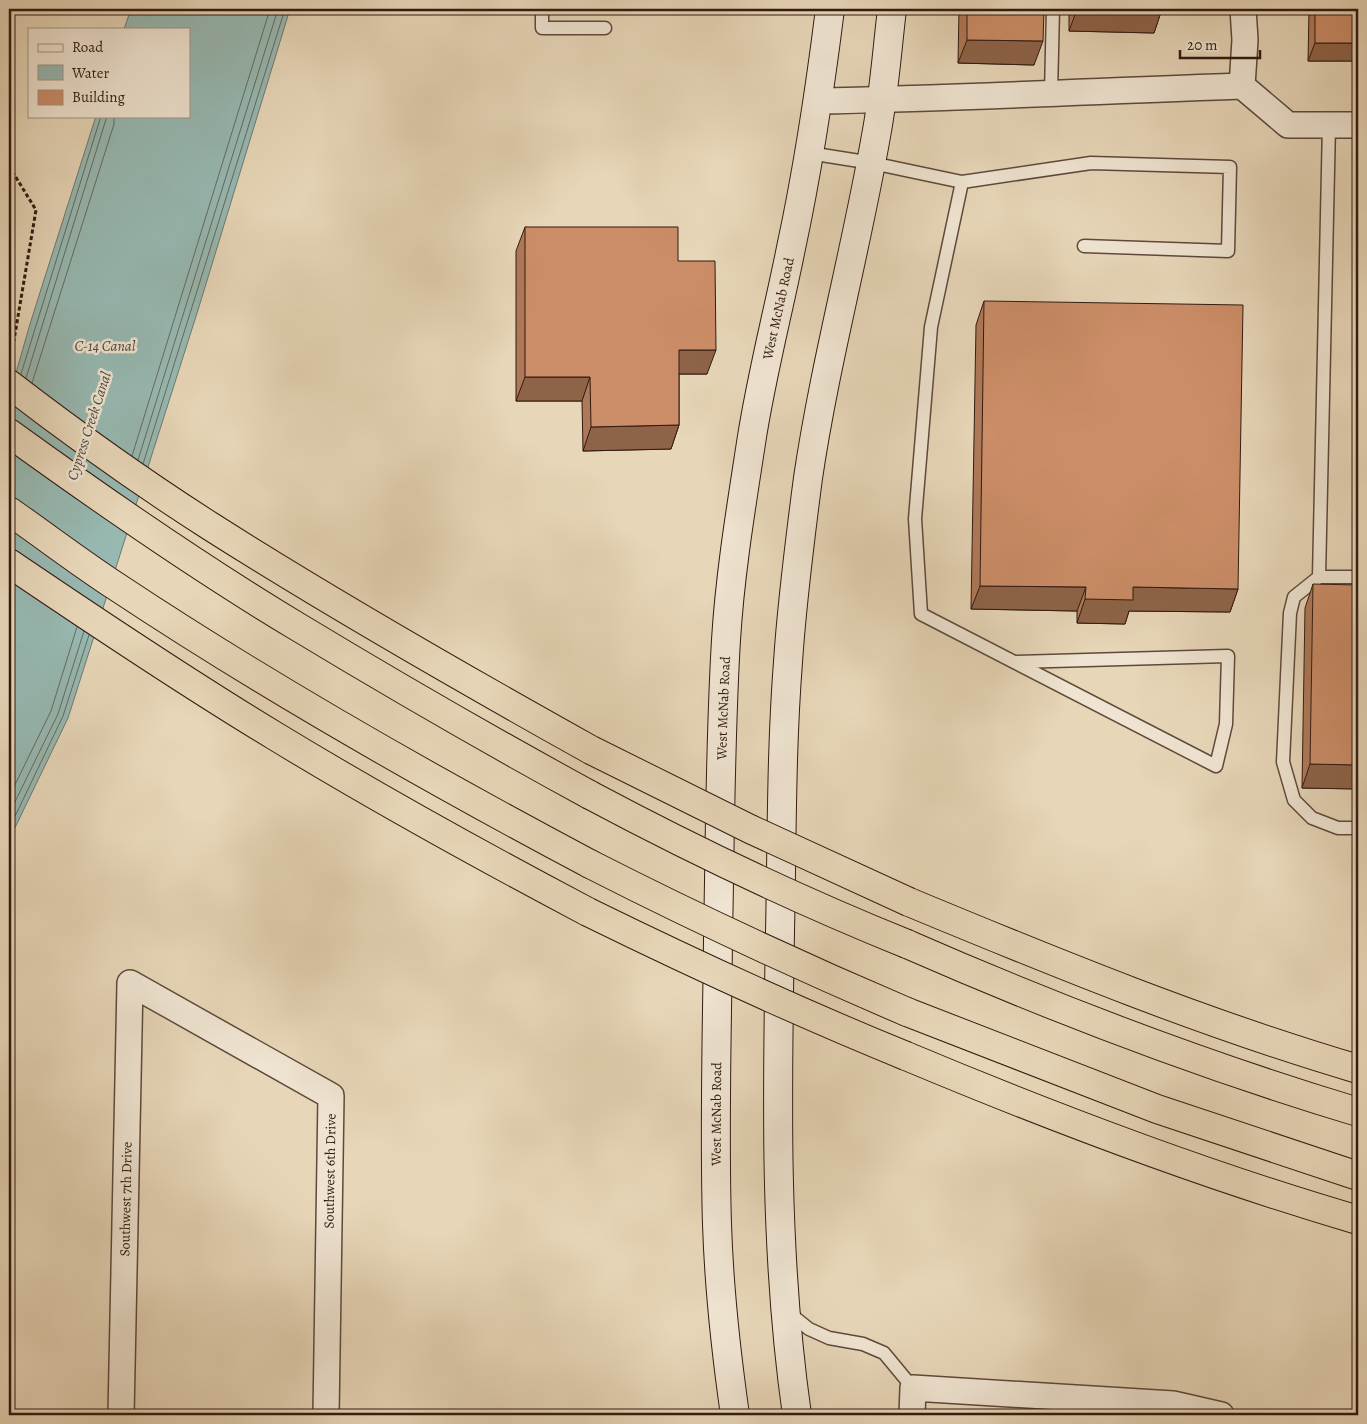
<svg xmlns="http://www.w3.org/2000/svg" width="1367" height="1424" viewBox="0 0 1367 1424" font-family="Alegreya,serif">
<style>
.water{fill:#97b9b2;stroke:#6e7972}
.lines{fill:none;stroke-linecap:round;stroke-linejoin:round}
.shore{stroke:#646a62;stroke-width:1}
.service-casing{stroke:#5e493b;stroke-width:15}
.minor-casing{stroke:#5e493b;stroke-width:28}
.secondary-casing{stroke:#311a11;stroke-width:30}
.motorway-casing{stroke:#311a11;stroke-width:30}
.path{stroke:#311a11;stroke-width:3;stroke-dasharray:4 2.5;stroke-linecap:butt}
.service{stroke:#efe4d1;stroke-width:12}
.minor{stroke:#efe4d1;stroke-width:25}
.secondary{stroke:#efe4d1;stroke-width:28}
.motorway{stroke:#e7d6b8;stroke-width:28}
.motorway-bridge-casing{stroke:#311a11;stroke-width:30;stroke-linecap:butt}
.motorway-bridge{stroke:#e7d6b8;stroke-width:28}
.wall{fill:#af7959;stroke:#311a11}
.shaded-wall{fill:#8e6348;stroke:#311a11}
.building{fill:#cb8d67;stroke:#311a11}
.labels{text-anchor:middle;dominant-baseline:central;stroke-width:5;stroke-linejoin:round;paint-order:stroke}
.street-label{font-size:14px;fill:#311a11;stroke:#efe4d1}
.water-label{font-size:15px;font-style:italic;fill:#504a41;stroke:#efe4d1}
</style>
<rect width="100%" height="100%" fill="#e7d6b8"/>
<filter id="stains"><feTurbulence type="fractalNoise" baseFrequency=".004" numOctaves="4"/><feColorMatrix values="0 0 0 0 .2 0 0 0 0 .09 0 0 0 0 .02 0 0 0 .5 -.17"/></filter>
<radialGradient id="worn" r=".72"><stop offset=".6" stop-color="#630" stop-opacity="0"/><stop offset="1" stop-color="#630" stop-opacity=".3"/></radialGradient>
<path class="water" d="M131,9H290L198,310L68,718L9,840V397L30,324L96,116H189V29H124Z"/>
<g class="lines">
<path class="shore" d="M21,374L101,116
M26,378L107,116
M32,383L114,124V116
M132,456L270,9
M138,460L278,9
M143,464L285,9
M9,797L51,711L77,627
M9,814L58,714L84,631
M9,829L63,716L89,635"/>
<defs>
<path id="service" d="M542,9V28H605
M1051,93L1053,9
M1329,125L1319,577H1358
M809,153L872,163L962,182L1091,163L1230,167L1228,251L1084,246
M962,182L931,327L915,519L921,614L1216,766L1226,724L1228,656L1015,662
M1319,577L1294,597L1290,613L1283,762L1294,800L1312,818L1338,828H1358
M789,1313L809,1329L829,1338L863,1344L884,1353L913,1388"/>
<g id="minor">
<path d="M1242,86L1245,40L1243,9"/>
<path d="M817,101C959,98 1100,91 1242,86L1288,125H1358"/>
<path id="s1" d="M121,1415L130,983L331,1096L326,1415"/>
<path d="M912,1415L913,1388L1173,1404L1221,1415"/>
</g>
<g id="secondary">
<path id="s2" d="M735,1415C726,1352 719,1288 717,1224C714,1129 717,1034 718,939C720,840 720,740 726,640C730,574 741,508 751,443C761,377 778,313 791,248C808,169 820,89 830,9"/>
<path d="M797,1415C774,1255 777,1094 780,932C782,842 781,752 788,662C792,600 800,539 808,478C825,363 856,250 876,136C884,94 887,51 892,9"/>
</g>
<path id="motorway" d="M9,384C74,434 141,482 210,526C334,605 462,678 591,750
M9,433C103,501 198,567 298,627C394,685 491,741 590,795
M9,511C45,536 80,563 117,587C269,688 428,778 590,864
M9,563C96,622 184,681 275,736C377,798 482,856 588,912
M909,902C1056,963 1205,1024 1358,1069
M907,944C1053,1008 1205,1066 1358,1112
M907,1012L1157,1109L1358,1176
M906,1056C1054,1118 1204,1175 1358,1220"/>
</defs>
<use href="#service" class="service-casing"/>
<use href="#minor" class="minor-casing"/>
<use href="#secondary" class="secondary-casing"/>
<use href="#motorway" class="motorway-casing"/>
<path class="path" d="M9,166L36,210L14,340L9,357"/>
<use href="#service" class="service"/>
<use href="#minor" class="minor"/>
<use href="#secondary" class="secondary"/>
<use href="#motorway" class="motorway"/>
<defs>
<path id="motorway-bridge" d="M591,750L750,829L909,902
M590,795C693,850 798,900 907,944
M590,864C694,917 799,966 907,1012
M588,912C692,963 798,1012 906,1056"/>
</defs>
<use href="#motorway-bridge" class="motorway-bridge-casing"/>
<use href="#motorway-bridge" class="motorway-bridge"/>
</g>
<path class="wall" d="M959,9H1044L1034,65L958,63Z
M1069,9H1162L1154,33L1069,31Z
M1309,9H1358V61H1308Z
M525,227L678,261L707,374H679V425L671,449L583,451L582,401H516V251Z
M984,301L1238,589L1230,612L1129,611L1125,624L1077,623V611L971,609L976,325Z
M1313,584L1358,789L1302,788L1305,608Z"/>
<path class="shaded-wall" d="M1077,9H1162L1154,33L1069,31Z
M967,40L1043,41L1034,65L958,63Z
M1315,43H1358V61H1308Z
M679,350H716L707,374H671Z
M525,377H590L582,401H516Z
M679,425L671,449L583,451L591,427Z
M980,586L1086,587L1077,611L971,609Z
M1133,587L1238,589L1230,612L1129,611L1125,624L1077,623L1085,599Z
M1310,764L1358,765V789L1302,788Z"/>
<path class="building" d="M967,9H1044L1043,41L967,40Z
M1315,9H1358V43H1315Z
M525,227H678V261H715L716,350H679V425L591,427L590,377H525Z
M984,301L1243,305L1238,589L1133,587V600L1085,599L1086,587L980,586Z
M1313,584L1358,585V765L1310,764Z"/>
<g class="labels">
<g class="street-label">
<text stroke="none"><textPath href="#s2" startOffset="1112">West McNab Road</textPath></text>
<text stroke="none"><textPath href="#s2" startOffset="708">West McNab Road</textPath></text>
<text stroke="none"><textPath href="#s2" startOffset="302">West McNab Road</textPath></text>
<text transform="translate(330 1171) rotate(-89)">Southwest 6th Drive</text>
<text stroke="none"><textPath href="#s1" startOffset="216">Southwest 7th Drive</textPath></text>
</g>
<g class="water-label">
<text x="105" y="346">C-14 Canal</text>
<text transform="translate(89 426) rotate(-72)">Cypress Creek Canal</text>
</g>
</g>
<rect width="1367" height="1424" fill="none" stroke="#e7d6b8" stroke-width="30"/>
<rect x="10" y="10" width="1347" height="1404" fill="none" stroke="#311a11" stroke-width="2.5"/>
<rect x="15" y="15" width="1337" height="1394" fill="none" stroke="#311a11"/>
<rect x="28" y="28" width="162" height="90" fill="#efe4d1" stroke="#a39384"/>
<rect x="38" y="44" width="25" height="8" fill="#efe4d1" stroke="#a39384"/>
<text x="72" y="52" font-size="15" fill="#311a11">Road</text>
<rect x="38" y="65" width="25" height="15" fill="#97b9b2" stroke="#a39384"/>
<text x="72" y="78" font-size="15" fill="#311a11">Water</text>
<rect x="38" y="90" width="25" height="15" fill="#cb8d67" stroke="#a39384"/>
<text x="72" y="102" font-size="15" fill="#311a11">Building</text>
<path d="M1180 50v8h80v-8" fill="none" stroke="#311a11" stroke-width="2.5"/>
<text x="1187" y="50" font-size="15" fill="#311a11" stroke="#efe4d1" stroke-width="4" paint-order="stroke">20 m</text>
<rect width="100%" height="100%" filter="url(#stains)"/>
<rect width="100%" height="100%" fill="url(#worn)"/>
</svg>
